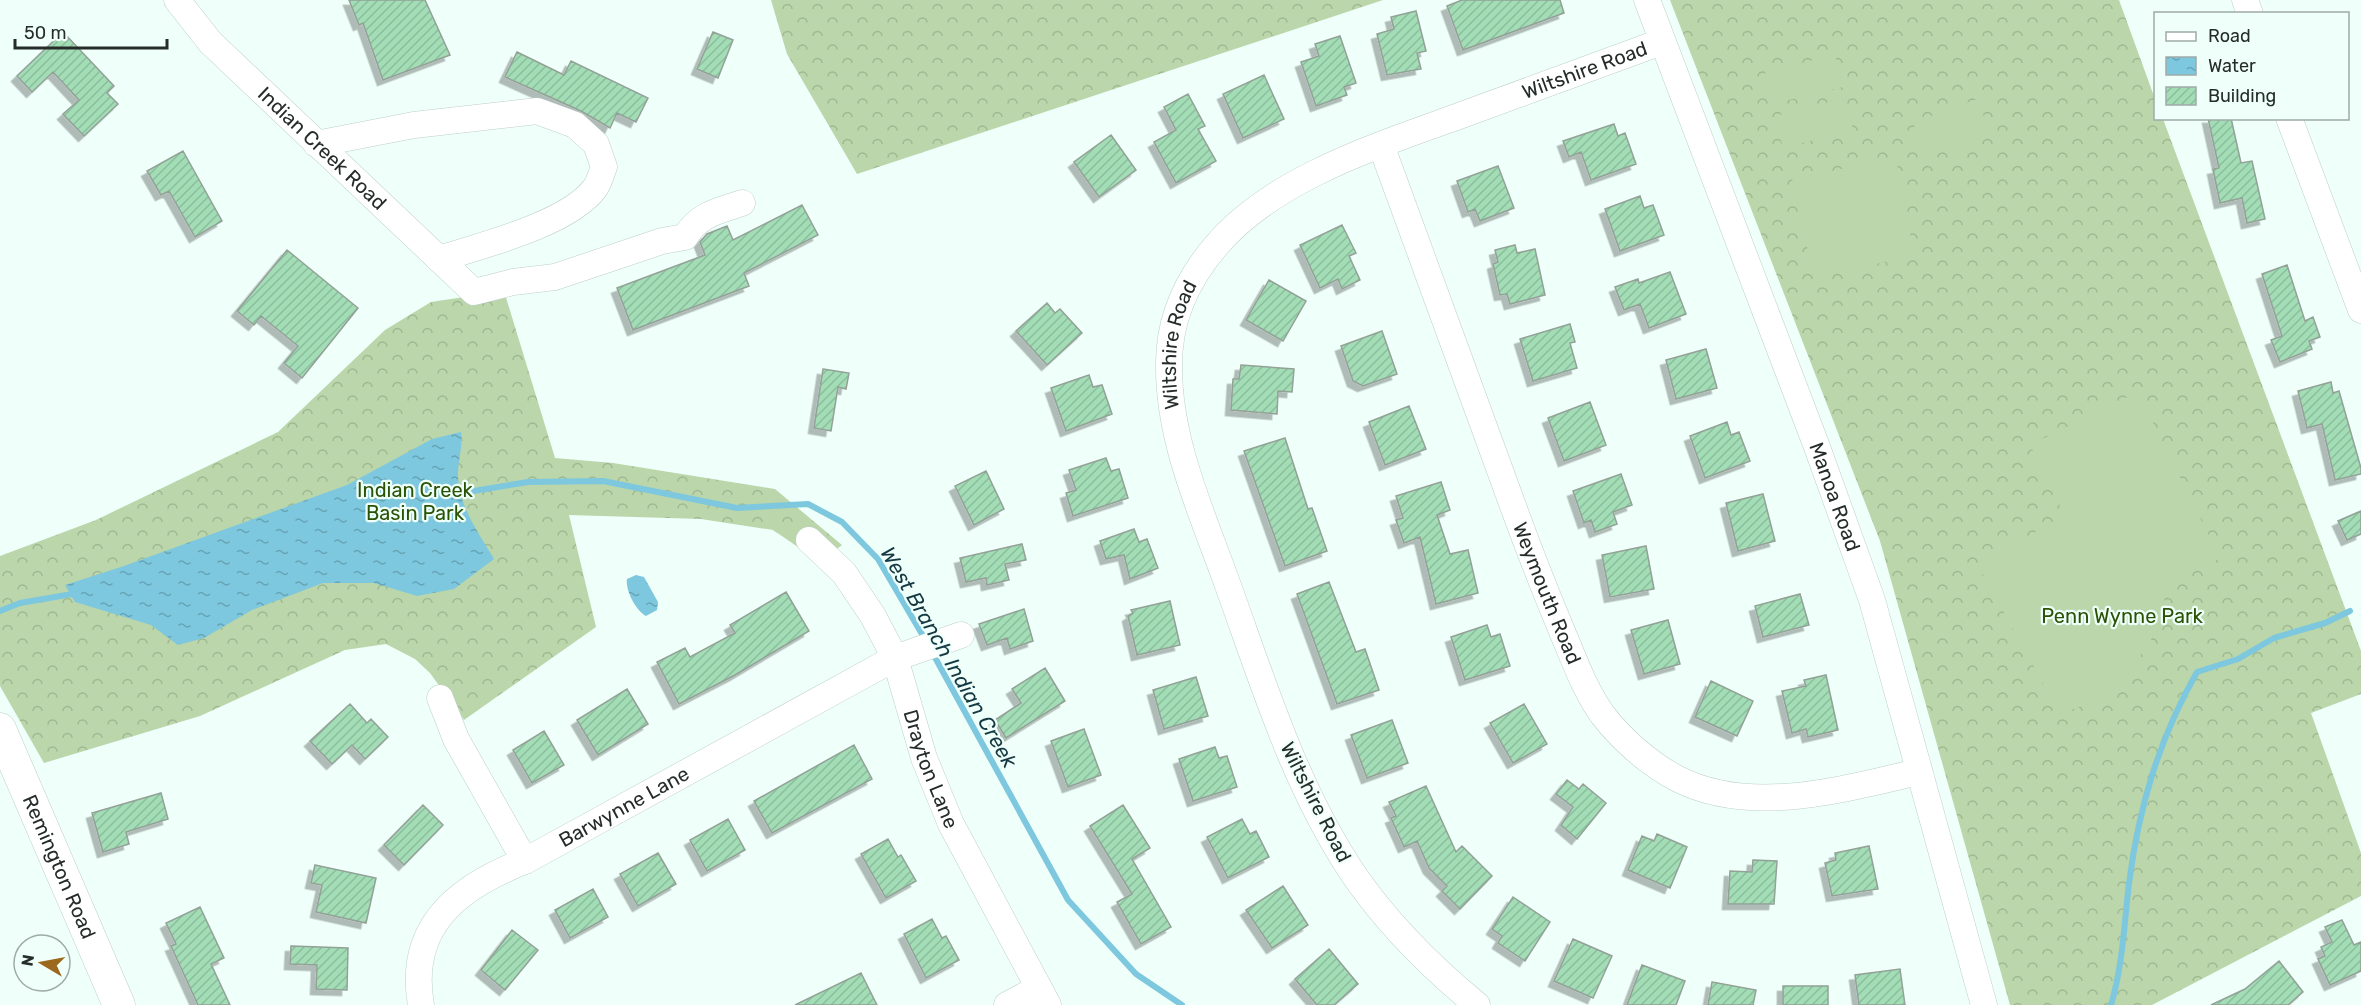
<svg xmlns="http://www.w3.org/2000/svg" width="2361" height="1005" viewBox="0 0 2361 1005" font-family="Rubik,sans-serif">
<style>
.forest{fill:url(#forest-crowns)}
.garden{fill:#bad6aa}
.water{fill:url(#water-ripples)}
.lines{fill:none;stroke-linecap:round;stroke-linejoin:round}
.stream{stroke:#7dc8de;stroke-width:6}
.building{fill:url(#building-hatch);stroke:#93a197;stroke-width:1.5;filter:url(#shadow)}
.minor-casing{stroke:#bdd0ca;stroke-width:27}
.major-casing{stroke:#bdd0ca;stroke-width:33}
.minor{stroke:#fff;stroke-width:26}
.major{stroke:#fff;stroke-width:32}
.labels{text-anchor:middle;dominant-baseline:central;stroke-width:4.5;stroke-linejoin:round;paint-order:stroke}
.street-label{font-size:20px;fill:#252c2a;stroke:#effffa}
.park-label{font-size:20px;fill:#2a5204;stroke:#effffa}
.water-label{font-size:21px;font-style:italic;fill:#153943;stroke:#effffa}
</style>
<defs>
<pattern id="forest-crowns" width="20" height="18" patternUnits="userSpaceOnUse" patternTransform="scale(1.5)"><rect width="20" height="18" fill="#bad6aa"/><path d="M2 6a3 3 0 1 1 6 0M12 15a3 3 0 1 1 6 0" fill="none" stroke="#a0b892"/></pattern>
<pattern id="water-ripples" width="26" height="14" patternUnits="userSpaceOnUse" patternTransform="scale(1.5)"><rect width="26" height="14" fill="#7dc8de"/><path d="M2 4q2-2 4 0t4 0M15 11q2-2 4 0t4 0" fill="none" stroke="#66a3b4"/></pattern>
<pattern id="building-hatch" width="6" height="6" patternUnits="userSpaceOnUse" patternTransform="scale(1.5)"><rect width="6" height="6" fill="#a2ddb6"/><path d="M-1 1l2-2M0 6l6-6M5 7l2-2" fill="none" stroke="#8bbe9d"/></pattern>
<filter id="shadow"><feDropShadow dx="-5.5" dy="5.5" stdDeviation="0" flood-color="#0004"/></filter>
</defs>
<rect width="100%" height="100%" fill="#effffa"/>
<path class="forest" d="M771,0H1383L857,174L787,54Z
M1670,0H2119L2155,99L2156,118L2163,119L2361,651V694L2311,713L2361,853V896L2152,1005H2010L1880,541Z
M504,291L555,458L613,463L775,489L842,545L820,562L773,530L701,519L569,515L596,627L464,720L430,673L415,659L386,644L345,650L200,716L44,763L0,686V556L96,520L278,432L385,330L431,302Z"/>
<path class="garden" d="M1835,55L1843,87L1772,104L1765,72Z
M1845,98L1853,130L1783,148L1775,116Z
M1977,99L1991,134L1926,158L1913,123Z
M1896,158L1914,255L1814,278L1792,179Z
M2138,392L2220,558L2168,584L2158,629L2133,667L2095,701L2060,714L1977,564L2065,516L2030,445Z"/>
<path class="water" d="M461,432C463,447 458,460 458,474C458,506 479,533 494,559L454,589L417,596L374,583H323L252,610L204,638L178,645L151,625L75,602L65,585L124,566L347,485L432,439Z
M636,575L644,577L658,602L657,610L646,616C636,611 625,590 627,579Z"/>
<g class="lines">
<path class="stream" d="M455,494L528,482L603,481L737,508L808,504L842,522L878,559L926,641
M0,611L20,603L78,593
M932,652L1068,900L1136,974L1182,1005
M2111,1005C2123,964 2124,925 2129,883C2139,806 2159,739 2197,672L2238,659L2274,638L2325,623L2350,611"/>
</g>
<path class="building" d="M349,0H425L450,55L383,80L363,23L359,25Z
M1462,0H1560L1564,13L1463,50L1447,6Z
M1416,11L1426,51L1417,53L1421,69L1387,75L1377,34L1394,29L1391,17Z
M63,32L114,86L107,93L118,104L84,136L63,114L79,100L53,72L32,92L17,76Z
M713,32L733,40L718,78L697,69Z
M1340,36L1356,83L1344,87L1347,95L1316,106L1301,62L1319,56L1315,44Z
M517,52L564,75L571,61L648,98L636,122L617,113L610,128L581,111L505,77Z
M1264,75L1284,119L1243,138L1223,94Z
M1188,94L1205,126L1198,129L1216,161L1176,183L1154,142L1176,130L1164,107Z
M2208,118H2231L2241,163L2252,161L2265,219L2247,223L2242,198L2220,203L2213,169L2219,168Z
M1614,124L1618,136L1625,133L1636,164L1591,180L1581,152L1569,157L1563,141Z
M1111,135L1136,170L1099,197L1074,162Z
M183,151L222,221L195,237L169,191L161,195L147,171Z
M1498,166L1514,208L1480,221L1475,209L1468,212L1457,181Z
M1640,196L1644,208L1653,205L1664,235L1620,251L1605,209Z
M802,205L818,235L744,273L749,286L633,330L617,288L705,255L700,242L707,234L727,226L733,240Z
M1342,225L1356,253L1349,256L1360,280L1342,289L1338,279L1320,288L1300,245Z
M1515,245L1517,253L1535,249L1545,295L1510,304L1507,294L1500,295L1493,264L1498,262L1495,250Z
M287,250L358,308L302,378L284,363L298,346L261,316L254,325L237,311Z
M2287,265L2305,321L2313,317L2320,337L2309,341L2312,349L2280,362L2271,340L2282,336L2262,274Z
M1670,272L1686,314L1649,328L1640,304L1624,310L1615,287L1638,279L1639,283Z
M1269,280L1306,301L1283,341L1246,320Z
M1047,303L1055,313L1060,309L1082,333L1047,365L1016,331Z
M1570,324L1575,342L1570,343L1577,368L1533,381L1520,339Z
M1382,331L1397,374L1363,386L1353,381L1341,346Z
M1706,349L1717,388L1676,399L1666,360Z
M1241,365L1294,369L1292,392L1278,391L1277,414L1231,410L1233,379H1239Z
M823,369L849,373L846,389L838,387L831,431L814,428Z
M1089,375L1093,387L1102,385L1112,414L1066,431L1051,388Z
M2331,382L2333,393L2339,391L2361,468V474L2335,480L2322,424L2307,428L2298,391Z
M1590,402L1606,445L1564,461L1548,418Z
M1409,406L1426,449L1385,465L1369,422Z
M1727,422L1731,435L1739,432L1750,461L1705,478L1690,436Z
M1285,438L1308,509L1312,508L1327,551L1285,566L1244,451Z
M1106,458L1111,471L1119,469L1128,498L1073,516L1066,493L1076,490L1069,470Z
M986,471L1004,509L974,525L955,486Z
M1621,474L1632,505L1613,512L1617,524L1595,532L1591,520L1584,523L1573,491Z
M1441,482L1450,510L1437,515L1450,554L1468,550L1478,593L1436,604L1420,537L1404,543L1396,520L1403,518L1396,496Z
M1763,494L1775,541L1738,551L1726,503Z
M2361,511V534L2347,540L2338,521Z
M1134,529L1139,542L1147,539L1158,568L1130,579L1124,555L1106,559L1100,541Z
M1022,544L1026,560L1005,564L1009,580L987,585L986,578L966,582L960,558Z
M1646,546L1654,589L1610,597L1602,555Z
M1329,582L1356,652L1365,649L1379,690L1337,704L1297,594Z
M786,592L809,631L735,675L679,704L657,662L685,648L690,657L735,633L730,625Z
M1800,594L1809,625L1763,637L1755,606Z
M1170,601L1180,645L1137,655L1128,616L1133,613L1131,610Z
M1024,609L1033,641L1010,649L1007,638L987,645L979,624Z
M1668,620L1680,664L1644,674L1631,630Z
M1487,625L1491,637L1500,634L1510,666L1465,680L1451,637Z
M1045,668L1065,701L1006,738L995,720L1021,703L1012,689Z
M1826,675L1838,730L1808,737L1806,729L1792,733L1782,691L1806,686L1804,680Z
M1196,677L1208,716L1164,729L1153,690Z
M1711,681L1753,701L1737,736L1695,717Z
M627,689L648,724L598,755L577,720Z
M350,704L367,723L371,719L388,737L365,759L352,745L332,764L310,741Z
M1524,704L1547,744L1513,763L1490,723Z
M1392,720L1408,763L1367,778L1351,735Z
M1084,729L1101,775L1068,787L1051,741Z
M544,731L564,765L532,783L513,750Z
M854,745L872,779L772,833L754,801Z
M1215,747L1219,758L1227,756L1237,787L1193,801L1179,759Z
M1567,780L1579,789L1583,784L1606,803L1577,839L1561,825L1573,807L1556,794Z
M1426,786L1456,852L1462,846L1492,876L1460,909L1442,891L1447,886L1429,868L1417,841L1404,847L1391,818L1396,816L1389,802Z
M161,793L168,819L126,832L129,844L103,852L92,813Z
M423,805L443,825L404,865L384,845Z
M1123,805L1150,848L1132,859L1171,927L1141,944L1117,902L1132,894L1090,826Z
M728,819L745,850L707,871L690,840Z
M1242,819L1250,834L1256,831L1269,857L1228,878L1207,837Z
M1657,834L1687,847L1670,888L1628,870L1642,836L1654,841Z
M888,839L898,857L901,855L916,881L886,898L861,854Z
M1869,846L1878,889L1832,896L1825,863L1836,860L1835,853Z
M658,853L676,884L638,906L620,874Z
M1753,860L1777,861L1774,904H1728L1730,871L1752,872Z
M315,865L376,878L366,923L316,912L322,885L311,883Z
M1283,886L1308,925L1272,948L1246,910Z
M593,889L608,917L570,938L555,910Z
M1513,897L1550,922L1525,961L1498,943L1502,936L1492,929Z
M200,907L224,958L211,964L230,1005H198L171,946L176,944L166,923Z
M932,919L942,938L946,936L959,960L926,978L904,934Z
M2342,920L2354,945L2361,942V971L2330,985L2318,959L2325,956L2321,947L2332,942L2325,927Z
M512,930L538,950L505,990L481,970Z
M1573,939L1612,956L1593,998L1554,981Z
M291,946L348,948L347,990L316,989L317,965L290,964Z
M1329,949L1358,984L1334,1005H1317L1295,979Z
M2279,961L2303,992L2288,1005H2211L2245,989Z
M1642,965L1685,981L1676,1005H1627Z
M1900,969L1905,1005H1859L1855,975Z
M861,973L877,1005H795Z
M1712,982L1756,990L1753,1005H1708Z
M1783,986H1828V1005H1783Z"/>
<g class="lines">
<defs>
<g id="minor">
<path id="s1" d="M177,0L210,42L474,292L513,282L555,277L662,241L685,237C699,214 718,211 742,203"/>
<path id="s2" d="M1647,0L1817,447L1872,600L1984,1005"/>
<path d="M2245,0L2250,14"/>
<path d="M2289,118L2361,310"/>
<path d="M316,144L414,125L537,111L575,125L596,144L604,167C601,174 599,183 595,188C569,224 480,246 439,259"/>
<path id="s3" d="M1381,145C1425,265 1469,386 1513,506C1529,550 1546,593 1564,636C1575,662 1585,690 1602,714C1621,739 1649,764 1678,779C1751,816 1844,789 1918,772"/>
<path id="s4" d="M809,540L844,573L873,616L895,658L924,758L951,824L1048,1005"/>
<path d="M440,698L456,739L525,861"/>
<path id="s5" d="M421,1005C407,926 458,887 525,861L895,658L961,635"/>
<path d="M1007,1005L1039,988"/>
<path id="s6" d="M1477,1005C1431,967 1385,921 1352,872C1293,783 1262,679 1226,580C1201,511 1168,439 1169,364C1169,320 1187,280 1215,247C1274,176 1386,143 1470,112C1534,89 1597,65 1661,42"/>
</g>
<g id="major">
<path id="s7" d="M0,729L119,1005"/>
</g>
</defs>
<use href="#minor" class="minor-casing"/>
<use href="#major" class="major-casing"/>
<use href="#minor" class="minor"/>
<use href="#major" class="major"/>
</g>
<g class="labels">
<g class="street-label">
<text stroke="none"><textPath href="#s6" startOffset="1269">Wiltshire Road</textPath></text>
<text stroke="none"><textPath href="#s1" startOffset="208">Indian Creek Road</textPath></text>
<text stroke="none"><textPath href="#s6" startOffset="747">Wiltshire Road</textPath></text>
<text stroke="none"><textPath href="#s2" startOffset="531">Manoa Road</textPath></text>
<text stroke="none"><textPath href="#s3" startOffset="478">Weymouth Road</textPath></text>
<text stroke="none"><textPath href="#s4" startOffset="264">Drayton Lane</textPath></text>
<text transform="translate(1316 802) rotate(63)">Wiltshire Road</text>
<text stroke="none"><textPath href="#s5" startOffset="309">Barwynne Lane</textPath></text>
<text stroke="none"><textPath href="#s7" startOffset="150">Remington Road</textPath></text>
</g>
<g class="park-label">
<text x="415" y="490">Indian Creek<tspan x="415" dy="23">Basin Park</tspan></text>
<text x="2122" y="616">Penn Wynne Park</text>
</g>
<g class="water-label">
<text transform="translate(949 657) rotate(60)">West Branch Indian Creek</text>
</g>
</g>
<rect x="2154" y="12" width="195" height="108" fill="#effffa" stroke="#9eaba7" stroke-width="1.5"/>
<rect x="2166" y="32" width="30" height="9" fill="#ffffff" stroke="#9eaba7" stroke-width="1.5"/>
<text x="2208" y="42" font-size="18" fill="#252c2a">Road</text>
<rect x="2166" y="57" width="30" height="18" fill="url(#water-ripples)" stroke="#9eaba7" stroke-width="1.5"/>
<text x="2208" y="72" font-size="18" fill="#252c2a">Water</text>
<rect x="2166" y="87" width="30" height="18" fill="url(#building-hatch)" stroke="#9eaba7" stroke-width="1.5"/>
<text x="2208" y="102" font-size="18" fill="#252c2a">Building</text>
<g transform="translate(42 963) rotate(280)"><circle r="28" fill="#effffa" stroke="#9eaba7" stroke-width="1.5"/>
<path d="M0-4.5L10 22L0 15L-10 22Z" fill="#9c681e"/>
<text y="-9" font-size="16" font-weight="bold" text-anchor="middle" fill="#252c2a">N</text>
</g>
<path d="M15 39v9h152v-9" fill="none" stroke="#252c2a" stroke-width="3"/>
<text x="24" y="39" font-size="18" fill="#252c2a" stroke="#effffa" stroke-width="4.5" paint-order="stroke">50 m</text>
</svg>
